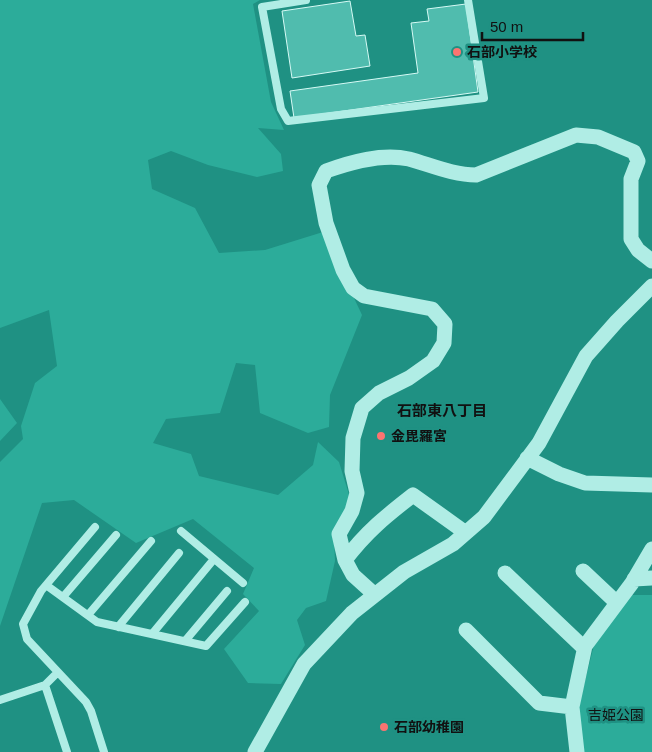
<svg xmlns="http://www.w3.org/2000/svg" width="652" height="752" viewBox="0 0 652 752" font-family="Arial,'Noto Sans JP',sans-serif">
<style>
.green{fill:#2cac9a}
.building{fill:#50bcae;stroke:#d6faf5}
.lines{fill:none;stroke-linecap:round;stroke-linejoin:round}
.lane{stroke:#b0ede5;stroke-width:8}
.street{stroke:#b0ede5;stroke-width:15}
.poi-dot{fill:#fb7471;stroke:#1f9183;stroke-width:2}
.labels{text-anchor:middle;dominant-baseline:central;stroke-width:5;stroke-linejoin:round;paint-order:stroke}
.poi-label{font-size:14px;font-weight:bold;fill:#111;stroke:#1f9183;text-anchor:start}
.park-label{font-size:14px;fill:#111;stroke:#1f9183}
.neighbourhood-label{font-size:15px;font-weight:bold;fill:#111;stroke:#1f9183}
</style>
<rect width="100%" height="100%" fill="#1f9183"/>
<path class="green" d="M0,0H260L253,4L271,102L284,130L258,128L281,154L283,171L257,177L208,165L171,151L148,160L152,189L195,208L219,253L265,250L323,232L362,315L330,395L329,427L308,433L260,413L255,365L236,363L220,413L166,419L153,443L191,454L199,476L278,495L313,465L318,442L339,462L351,501L334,538L335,561L326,601L306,608L297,620L305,645L281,684L248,683L224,649L259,611L243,594L254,568L193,519L136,543L74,500L42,503L0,626V462L23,439L21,426L35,383L57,366L49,310L0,328Z
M0,399L17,423L0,441Z
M622,595H652V752H574L580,701L599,625Z"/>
<path class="building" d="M350,1L356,36L365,35L370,66L292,78L282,11Z
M466,4L478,92L294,118L290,91L418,73L411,23L429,21L427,9Z"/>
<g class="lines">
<path class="lane" d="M306,0L262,7L281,109L288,121L484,98L468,0
M95,527L41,591L23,624L27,639L86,702L91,711L104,752
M181,531L243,583
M46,585L97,622L206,646L245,602
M63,597L116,535
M88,615L151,541
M118,627L179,553
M152,634L214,559
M185,641L227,591
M45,685L67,752
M0,700L45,685L58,672"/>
<path class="street" d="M527,458L559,474L585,483L652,485
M345,560C366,532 386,516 413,495L466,533
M583,571L617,603
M505,573L584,648
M634,579L652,578
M374,594L353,575L345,560L339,534L352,511L357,493L352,471L353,438L362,408L379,393L409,378L433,361L444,343L445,324L432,309L364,296L353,288L343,270L326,223L319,185L326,171C351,162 382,153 409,159C431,165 453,175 476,175L576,135L598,137L634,152L638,161L631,179V239L638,250L652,261
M466,630L539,703L572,707
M255,752L304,664L352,613L404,572L453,544L484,517L539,443L586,356L617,321L652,286
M577,752L572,707L585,646L632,583L652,549"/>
</g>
<g class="poi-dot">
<circle cx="457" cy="52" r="5"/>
<circle cx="381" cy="436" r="5"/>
<circle cx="384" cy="727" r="5"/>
</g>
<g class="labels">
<g class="poi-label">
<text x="467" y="52">石部小学校</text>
<text x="391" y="436">金毘羅宮</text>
<text x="394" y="727">石部幼稚園</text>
</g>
<g class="park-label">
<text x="616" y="715">吉姫公園</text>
</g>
<g class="neighbourhood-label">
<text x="442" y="410">石部東八丁目</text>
</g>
</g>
<path d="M482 32v8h101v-8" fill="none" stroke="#111111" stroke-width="2.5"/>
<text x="490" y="32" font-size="15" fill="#111111" stroke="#1f9183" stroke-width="4" paint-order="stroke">50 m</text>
</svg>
